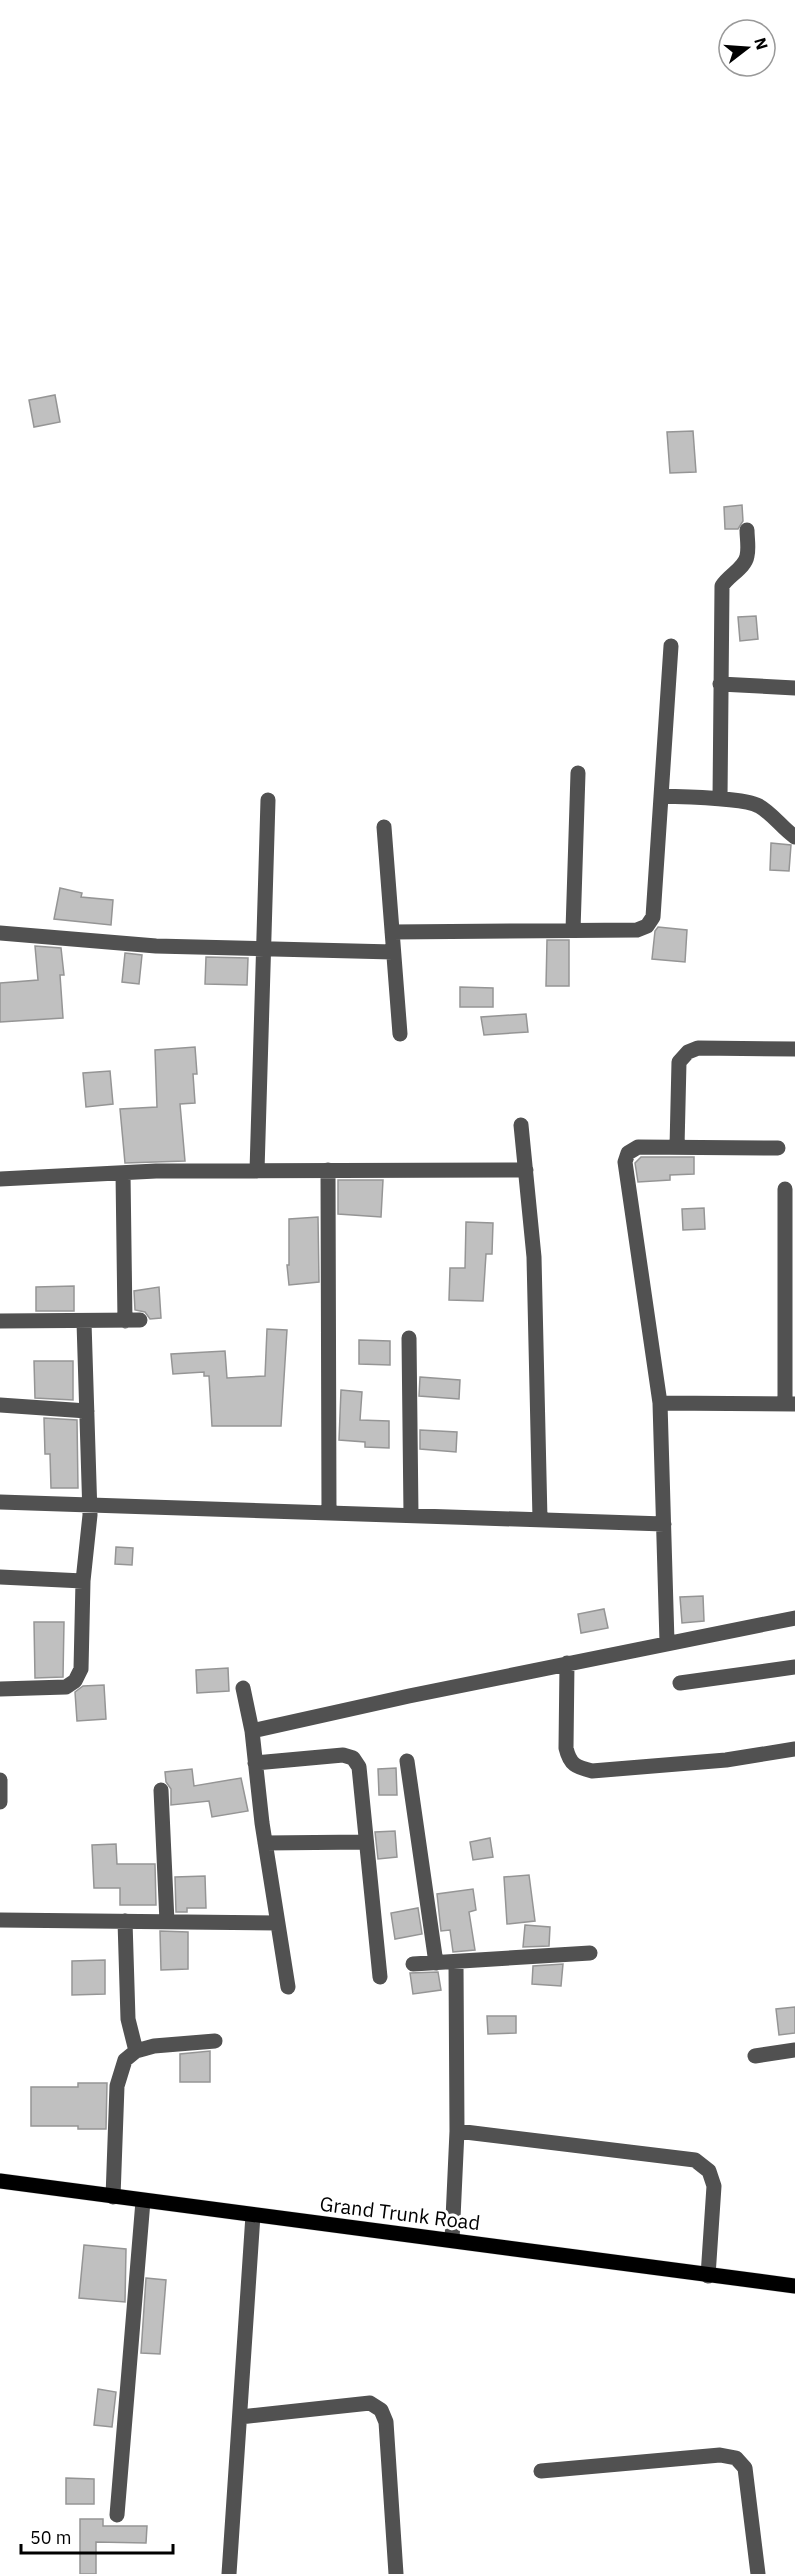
<svg xmlns="http://www.w3.org/2000/svg" width="795" height="2574" viewBox="0 0 795 2574" font-family="'IBM Plex Sans',sans-serif">
<style>
.building{fill:#c0c0c0;stroke:#959595;stroke-width:1.5}
.lines{fill:none;stroke-linecap:round;stroke-linejoin:round}
.major-casing{stroke:#dbdbdb;stroke-width:16}
.minor{stroke:#515151;stroke-width:15}
.major{stroke:#000;stroke-width:15}
.labels{text-anchor:middle;dominant-baseline:central;stroke-width:6;stroke-linejoin:round;paint-order:stroke}
.street-label{font-size:20px;fill:#000;stroke:#fff}
</style>
<rect width="100%" height="100%" fill="#fff"/>
<path class="building" d="M55,395L60,422L34,427L29,400Z
M693,431L696,472L670,473L667,432Z
M742,505L743,521L738,529H725L724,507Z
M756,616L758,639L740,641L738,617Z
M771,843L791,845L789,871L770,870Z
M60,888L82,893L81,897L113,900L111,925L54,919Z
M658,927L687,930L685,962L652,959L655,931Z
M547,940H569V986H546Z
M35,946L61,948L64,975H60L63,1018L0,1022V983L38,980Z
M125,953L142,955L139,984L122,982Z
M206,957L248,958L247,985L205,984Z
M460,987L493,988V1007H460Z
M526,1014L528,1032L484,1035L481,1017Z
M195,1047L197,1074H193L195,1103L180,1104L185,1161L125,1163L120,1109L157,1107L155,1050Z
M110,1071L113,1104L86,1107L83,1073Z
M641,1157H694V1174L670,1175V1180L638,1182L635,1163Z
M338,1180H383L381,1217L338,1214Z
M704,1208L705,1229L683,1230L682,1209Z
M318,1217L319,1282L289,1285L287,1265H289V1219Z
M466,1222L493,1223L492,1254H486L483,1301L449,1300L450,1268H465Z
M74,1286V1311H36V1287Z
M159,1287L161,1318L150,1319L145,1312L135,1310L134,1291Z
M267,1329L287,1330L281,1426H212L209,1376H204V1372L173,1374L171,1354L225,1351L227,1378L265,1376Z
M359,1340L390,1341V1365L359,1364Z
M34,1361H73V1400L35,1398Z
M420,1377L460,1380L459,1399L419,1396Z
M341,1390L362,1392L360,1420L389,1421V1448L365,1447V1442L339,1440Z
M44,1418L77,1420L78,1488H51L50,1454H45Z
M420,1430L457,1432L456,1452L420,1449Z
M116,1547L133,1548L132,1565L115,1564Z
M703,1596L704,1621L682,1623L680,1597Z
M604,1609L608,1628L581,1633L578,1614Z
M34,1622H64L63,1677L35,1678Z
M228,1668L229,1691L197,1693L196,1670Z
M104,1685L106,1719L77,1721L75,1692L83,1686Z
M396,1768L397,1795H379L378,1769Z
M192,1769L194,1786L241,1778L248,1811L212,1817L209,1801L171,1805V1789L166,1782L165,1772Z
M395,1831L397,1857L378,1859L375,1832Z
M490,1838L493,1857L473,1860L470,1842Z
M116,1844L117,1864H155L156,1905H120V1888H94L92,1845Z
M529,1875L535,1921L507,1924L504,1877Z
M205,1876L206,1908H187V1912H176L175,1877Z
M473,1889L476,1910L469,1912L475,1950L453,1952L450,1930L441,1931L437,1894Z
M418,1908L422,1934L395,1939L391,1913Z
M525,1925L550,1927L549,1946L523,1947Z
M160,1931L188,1932V1969L161,1970Z
M105,1960V1994L72,1995V1961Z
M563,1964L561,1986L532,1984L533,1966Z
M438,1972L441,1990L413,1994L410,1973Z
M795,2007V2033L779,2035L776,2009Z
M487,2016H516V2033L488,2034Z
M210,2051V2082H180V2054Z
M78,2083H107L106,2129H78V2126H31V2087H78Z
M84,2245L126,2249L125,2302L79,2298Z
M146,2278L166,2280L160,2354L141,2353Z
M98,2389L116,2392L112,2427L94,2425Z
M66,2478L94,2479V2504H66Z
M80,2519H103V2526H147L146,2543L96,2542V2574H80Z"/>
<g class="lines">
<defs>
<path id="major" d="M0,2181L795,2286"/>
</defs>
<use href="#major" class="major-casing"/>
<path class="minor" d="M720,684L795,688
M661,796C683,797 742,797 759,806C773,814 782,828 795,837
M720,799L722,586C729,575 745,568 747,556C749,548 747,538 747,530
M384,827L400,1034
M573,930L578,773
M392,932L637,930L647,926L653,917L671,646
M0,933L156,946L393,952
M521,1125L534,1257L540,1519
M677,1147L679,1062L688,1052L698,1048L795,1049
M328,1170L329,1513
M257,1171L268,800
M123,1173L125,1321
M0,1179L156,1171L526,1170
M0,1321L140,1320
M409,1338L411,1515
M660,1403L795,1404
M785,1404V1189
M0,1405L87,1411
M0,1502L664,1524
M0,1577L83,1581
M667,1642L660,1403L625,1162L628,1153L638,1147L778,1148
M567,1663L566,1748C570,1765 576,1767 592,1771L726,1760L795,1749
M680,1683L795,1667
M243,1688L252,1731L262,1823L288,1987
M0,1689L66,1687L75,1681L81,1669L83,1581L90,1515L84,1322
M252,1731L409,1696L795,1618
M407,1761L436,1963
M255,1763L343,1755L353,1758L359,1767L380,1977
M0,1780V1802
M161,1790L167,1922
M265,1843L365,1842
M0,1920L278,1923
M125,1921L128,2019L136,2051
M413,1964L590,1953
M755,2056L795,2050
M457,2131L695,2160L709,2171L714,2186L708,2276
M113,2197L117,2086L125,2060L136,2051L154,2046L215,2041
M452,2240L457,2131L456,1963
M240,2417L370,2403L381,2410L386,2422L396,2574
M541,2471L720,2455L736,2458L745,2468L758,2574
M117,2515L143,2201
M229,2574L253,2215"/>
<use href="#major" class="major"/>
</g>
<g class="labels">
<g class="street-label">
<text transform="translate(400 2213) rotate(7)">Grand Trunk Road</text>
</g>
</g>
<g transform="translate(747 48) rotate(73)"><circle r="28" fill="#ffffff" stroke="#999999" stroke-width="1.5"/>
<path d="M0-4.5L10 22L0 15L-10 22Z" fill="#000000"/>
<text y="-9" font-size="16" font-weight="bold" text-anchor="middle" fill="#000000">N</text>
</g>
<path d="M21 2544v9h152v-9" fill="none" stroke="#000000" stroke-width="3"/>
<text x="30" y="2544" font-size="18" fill="#000000" stroke="#ffffff" stroke-width="4.5" paint-order="stroke">50 m</text>
</svg>
